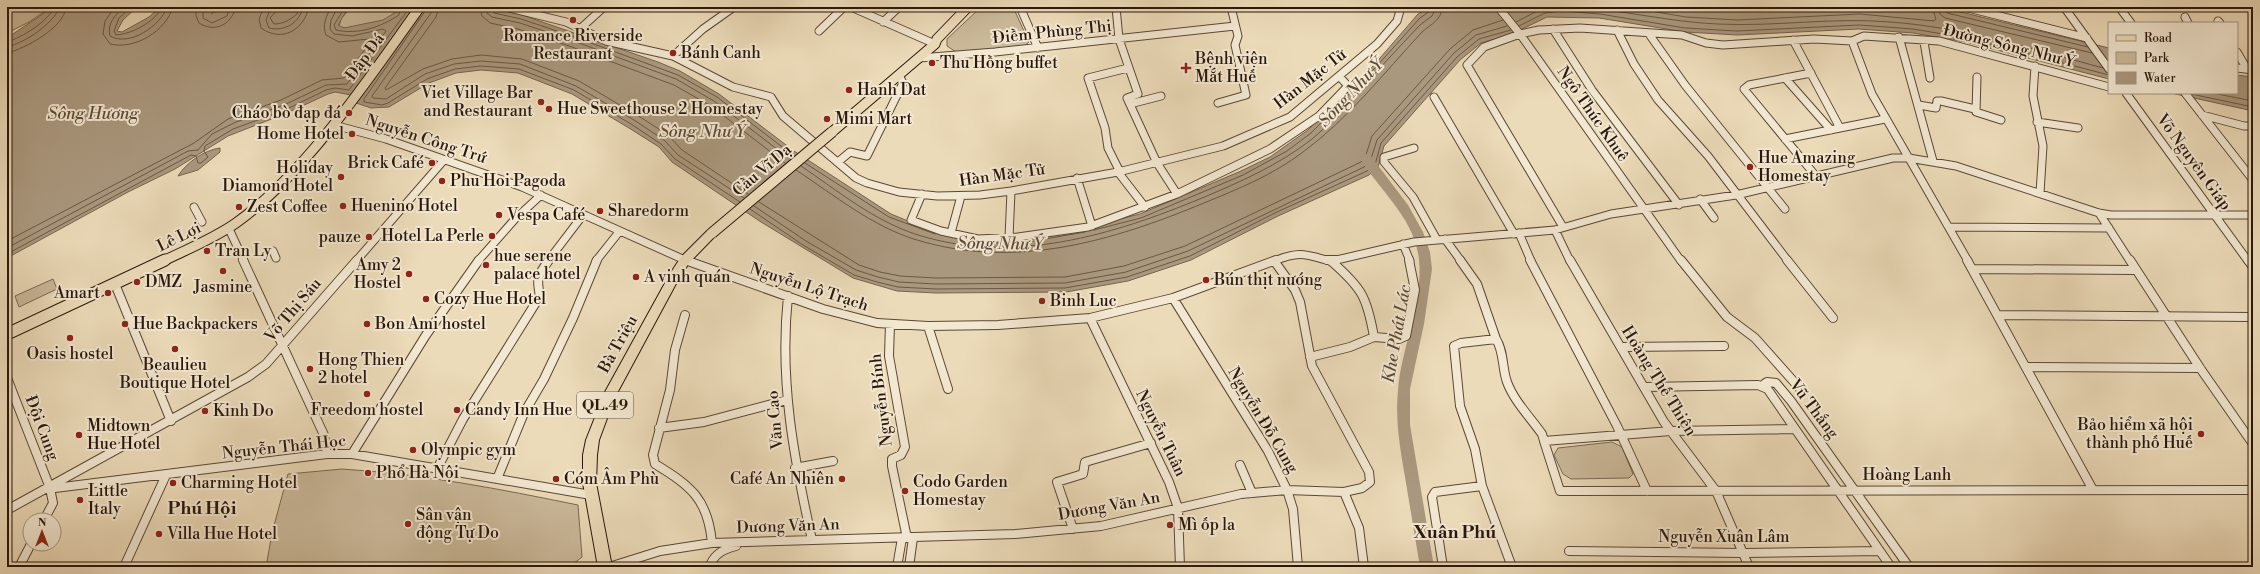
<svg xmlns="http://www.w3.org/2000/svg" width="2260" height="574" viewBox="0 0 2260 574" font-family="'Libre Bodoni',serif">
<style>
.green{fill:#cbba9b;stroke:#7a6853}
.water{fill:#aa987e;stroke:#766450}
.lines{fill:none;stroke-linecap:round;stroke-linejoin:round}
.shore{stroke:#6a5844;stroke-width:1}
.river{fill:#aa987e;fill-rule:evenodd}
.minor-far1-casing{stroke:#5a4836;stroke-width:9}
.minor-casing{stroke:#5a4836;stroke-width:10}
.major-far1-casing{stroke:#29170b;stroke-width:11}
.major-casing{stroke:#29170b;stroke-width:13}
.highway-casing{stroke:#29170b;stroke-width:2}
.minor-far1{stroke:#f3e8d2;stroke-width:7}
.minor{stroke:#f3e8d2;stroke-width:8}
.major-far1{stroke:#ecdbb9;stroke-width:9}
.major{stroke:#ecdbb9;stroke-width:11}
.highway{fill:#ecdbb9;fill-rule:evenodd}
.highway-bridge-casing{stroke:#29170b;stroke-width:12;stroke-linecap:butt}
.highway-bridge{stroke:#ecdbb9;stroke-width:10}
.poi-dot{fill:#8f2418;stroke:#f3e8d2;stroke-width:1.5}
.labels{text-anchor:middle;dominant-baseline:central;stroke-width:4;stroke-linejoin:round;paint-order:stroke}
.shield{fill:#f3e8d2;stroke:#665647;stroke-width:1}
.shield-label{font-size:15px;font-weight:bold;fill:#29170b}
.street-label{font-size:16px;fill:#29170b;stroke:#f3e8d2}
.poi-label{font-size:16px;fill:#29170b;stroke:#f3e8d2;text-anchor:start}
.water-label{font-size:17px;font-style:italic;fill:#5d4b39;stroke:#f3e8d2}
.quarter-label{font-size:18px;font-weight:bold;fill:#29170b;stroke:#f3e8d2}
</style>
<rect width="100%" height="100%" fill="#ecdbb9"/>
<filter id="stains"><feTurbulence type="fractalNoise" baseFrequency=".005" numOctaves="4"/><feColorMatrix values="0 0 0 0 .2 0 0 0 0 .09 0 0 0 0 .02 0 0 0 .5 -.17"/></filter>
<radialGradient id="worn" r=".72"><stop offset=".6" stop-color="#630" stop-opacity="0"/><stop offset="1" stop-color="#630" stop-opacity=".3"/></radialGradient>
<path class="green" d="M7,7H51L29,22L7,33Z
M351,7H394L397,10C388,24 354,31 339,27L341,19Z
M981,7H1013L1029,42L1023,47L956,52L947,46V39Z
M53,279L57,289L19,307L15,296Z
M1612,442L1622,447L1633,474L1629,478L1571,479L1563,474L1554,455L1558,448Z
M342,469C422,474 500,489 578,505L582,557L569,567H266L272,533L288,474Z"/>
<path class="water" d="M53,7H137L123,20L117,31L122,32L149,17L160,7H217L211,14L223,7H351L345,13L338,25L344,28L383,20L396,12L397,10L394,7H415L351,95L335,92L328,94L287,113L228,136L175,169L128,192L7,258V38Z
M425,7H487L522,15L658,62L680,71L719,94L794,151L891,214L920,226L987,239L1072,231L1140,214L1241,171L1270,157L1308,130L1374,65L1418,14L1430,7H1940L2109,48V79L1966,42L1913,33L1859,29L1737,35L1685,32L1599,18L1547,17L1512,34L1481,43L1460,60L1384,146L1378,167L1369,175L1278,216L1191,260L1128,281L1066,292L936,293L897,291L853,278L761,222L672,162L659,147L629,128L572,94L518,73L481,70L456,73L429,83L389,107L371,108L356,103Z
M2237,75L2253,77V111L2171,93H2237Z
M220,148V152L198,170L178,176C186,163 204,150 220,148Z"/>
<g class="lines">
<path class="shore" d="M115,7L105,21L103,34L110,44C135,50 166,31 173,7
M124,7C115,15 107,23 110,36C129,47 161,26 167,7
M131,7L119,18L114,31L116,35C132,34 155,22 162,7
M196,7V16L199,23C215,33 231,25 236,7
M203,7V18L212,23L227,16L230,7
M264,7L259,19L261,28C282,43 304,30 309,7
M271,7L266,20L269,28C284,32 300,23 303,7
M280,7L270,18L274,24C283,24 290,20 297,14L298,7
M345,7L334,25L336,30C358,35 381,27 399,15L400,7
M428,7L364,99V102L382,105L388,103L427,79L455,69L481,66L519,69L574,90L631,124L661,144L675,159L740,202
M433,7L431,13L372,96L373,98L386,99L425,74L454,64L481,61L520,64L576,86L634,120L664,140L678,155L744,198
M439,7L436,17L385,88L386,90L423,69L452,59L481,55L522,59L579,81L637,115L668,135L682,150L748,194
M480,7L482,16L490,23L518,29L569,46L674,85L711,106L785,163
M486,7L487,13L492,17L520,23L571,40L676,79L714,101L790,159
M491,7L494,13L521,19L572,36L678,75L717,97L794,156
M1576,7C1623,10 1670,22 1717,24C1775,27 1832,17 1890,22C1962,27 2033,49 2103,68
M1627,7L1686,17L1737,20L1860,14L1934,21L1936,19L1932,7
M1938,7L1940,14L1945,18L2092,53
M1943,7L1947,13L2088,47
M1516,22L1543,8L1554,7
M1519,26L1545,13L1561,11L1600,14L1685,28L1737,31L1859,25L1913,29L1967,38L2109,75
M7,42C23,37 47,22 55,7
M7,47C26,42 52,25 60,7
M7,53C25,49 65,27 66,7
M2212,93L2253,101
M2191,94L2253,107
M805,163L889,217L935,234
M801,166C838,191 874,221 918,235C1014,265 1113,235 1202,198C1240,182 1279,165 1312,139C1328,126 1341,111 1355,96C1376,72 1398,48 1420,25L1432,16L1436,7
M796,170C834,195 873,227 917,240C1016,270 1112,241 1204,203C1238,189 1273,175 1303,152C1348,119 1384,73 1422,32C1431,24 1442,20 1442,7
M759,202L859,265L880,272L900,276L936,278L1065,277L1124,266L1185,246L1361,162L1365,158L1372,136L1450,49L1473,30L1503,20
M754,206L806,241L856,270L878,277L899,282L936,284L1065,283L1126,272L1188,251L1364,167L1370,162L1377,140L1454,53L1476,35L1507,26
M750,209L803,245L854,275L877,282L898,287L936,289L1065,288L1127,277L1190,256L1277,212L1367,171L1375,165L1381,143L1457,57L1479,39L1511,30
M1094,230L1141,218L1243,175L1287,151L1311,133L1376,67L1420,18L1430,11L1431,7
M7,241L194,143L228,119L281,100L322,80L344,78L371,41L369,39L339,42L326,35C322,25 326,17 331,7
M990,243L1017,244L1085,232
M7,248L188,151L198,150L212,134L236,122L284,105L326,85L347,84L386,31L383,29L352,36L334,34L330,29L331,20L338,7
M7,254L191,155L196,156L198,163H201L208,157L204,151L205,146L233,129L285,110L326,90L335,88L349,90L410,7"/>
<path class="river" d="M1366,154L1370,155L1408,205L1423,232L1430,252L1432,269L1424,324L1410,389V425L1434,567H1420C1415,537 1410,507 1405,477C1400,448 1395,420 1398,390C1401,349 1426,295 1418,253C1411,215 1379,190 1360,158Z"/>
<defs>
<path id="minor-far1" d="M505,7L566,22L606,41L673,56L733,87L771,97L783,116L856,178L867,183L899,192L937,196L980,195L1011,191L1118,172L1223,146L1290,117L1377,44L1397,21L1401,7
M851,7L935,44
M1020,7L1038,48
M1116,7L1119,39L1138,94L1127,98L1157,163L1177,194
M1498,7L1520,34L1681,261
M1964,7L2087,38
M2064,7L2109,69
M2119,7L2131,23
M2185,17L2188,23
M2218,21L2220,23
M883,22L899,7
M581,28L604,7
M1553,29L1592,90L1679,205
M1617,30L1634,64L1658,100L1708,156L1788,261
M819,31L844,7
M1649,34L1685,85L1785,209
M1899,37L1933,161
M1793,40L1840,128
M1852,41L1872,94L1968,261
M1924,42L1930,78
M2237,52L2247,69
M673,56L703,29L734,7
M919,58L995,52L1235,26
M2035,66L2033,96L2043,146L2040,193
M2237,68L2253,70
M1811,73L1749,85L1744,89L1815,175
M1977,77L1976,112L2001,120
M1785,78L1831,130
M2126,93L2248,261
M2185,93L2253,180
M1434,97L1514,234
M1218,103L1246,95L1235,45L1238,36L1231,7
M1130,104L1161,96
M1919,105L1936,108L1937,101H1941L1975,109
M2202,115L2244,126H2253
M2037,122L2078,128
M334,125L386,139L522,187L687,261
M1785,139L1885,119
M1414,148L1384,157V162L1413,197L1437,240
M838,162L850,152L867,156L903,83L899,75
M1118,172L1145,207
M1120,172L1108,148L1105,128L1088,78L1128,68
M1077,178L1092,226
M922,194L911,220L941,231L978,239L1018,237L1088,227L1177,194L1270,149L1319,116L1348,86L1339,76
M1700,199L1714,218
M194,207L202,222
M2099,213L2130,261
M1563,227L1467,65L1484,47L1520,34L1539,30L1580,28L1682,35L1706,43L1723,45L1814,39L1852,41L1864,36L1939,41L2109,87
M1949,227L2109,228
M229,229L244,261
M1555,230L1570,261
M951,233L961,196
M1519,233L1531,261
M1009,238L1011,191
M1445,239L1461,261
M1403,244L1410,261
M273,251L276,258
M356,261L444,160
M478,261L515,219L541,195
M548,261L583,215
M596,261L619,232
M1274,261C1300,251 1304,254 1330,261
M1332,261L1414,242L1555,230L1611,214L1736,195L1893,158H1909L1956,166L2099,213L2111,215H2253"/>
<path id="minor" d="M243,260L324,435L327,454
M685,260L823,309L877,323L928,326L998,325L1090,318L1173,298L1276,260
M1327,260H1336
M1460,260L1477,284L1496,339C1504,351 1502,368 1507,382C1514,401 1530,417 1542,434L1544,441L1671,431L1794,429
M1530,260L1617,426L1647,491
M1570,260L1664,422L1716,491L1749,567
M1681,260L1727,317L1755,338L1803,392
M1787,260L1833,318
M1967,260L2093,490
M2130,260L2200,368L2253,444
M2248,260L2253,267
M1331,261C1362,288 1367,297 1374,337
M1972,269L2136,270
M115,284L171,421
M788,296C779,380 794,459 812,540
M1173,298L1268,451L1287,490L1293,509L1298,567
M685,315L675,350L670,390L653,455L655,464C691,486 708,499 712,543
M1998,315L2253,317
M1090,318L1169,482L1178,508L1180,567
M890,324L889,356L905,447L901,455L892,459V466L907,538
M928,326L948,389
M1496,339L1461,343L1454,346L1460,406L1475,449L1482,486L1512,567
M1621,347L1724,346
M1310,357L1350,347L1374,337L1399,339L1406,336L1415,290L1409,260
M2026,367L2200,368
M7,378L50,488L53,503L44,520
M1644,387L1758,385L1765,388
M659,428L704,422L787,400
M1544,441L1560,491L2253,490
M352,454L426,335L479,260
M1240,465L1252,493
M795,468L833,461
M437,469L463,419L540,296C536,277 538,275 549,260
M497,479L524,413L544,379L573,318L597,260
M55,488L327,454H352L591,495
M1344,492L1359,528L1364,567
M7,510L248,377L266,364L357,260
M1073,529L1057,482L1083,474L1085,462L1151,443
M1569,551L1745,553L1879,551
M19,567L31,544
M124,567L166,475
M609,567L660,551L712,543L1015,534L1101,526L1241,494L1287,490L1344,492L1362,488L1370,482L1369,472L1312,366L1300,302L1295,290L1275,262
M710,567C713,554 724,549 736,546
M897,567L902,538
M909,567L913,538
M1443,567L1432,497L1435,492L1482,486
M1891,567L1764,384L1767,382L1776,383L1791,401L1909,567"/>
<path id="major-far1" d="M832,132L935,44L937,39L968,7
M163,261C188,249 213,239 236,223C307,172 369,78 420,7"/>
<path id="major" d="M7,334L165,260"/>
<path id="highway" d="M712,229L718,233L689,263L678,280L615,397L599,440L597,455L596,483L612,567H598L583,483V455L586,440L605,392L670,274L681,257L708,230Z"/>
</defs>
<use href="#minor-far1" class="minor-far1-casing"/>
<use href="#minor" class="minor-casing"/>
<use href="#major-far1" class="major-far1-casing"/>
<use href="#major" class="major-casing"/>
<use href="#highway" class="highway-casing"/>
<use href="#minor-far1" class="minor-far1"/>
<use href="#minor" class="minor"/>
<use href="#major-far1" class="major-far1"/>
<use href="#major" class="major"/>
<use href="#highway" class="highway"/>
<defs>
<path id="highway-bridge" d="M712,233L832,132"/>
</defs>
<use href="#highway-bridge" class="highway-bridge-casing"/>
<use href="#highway-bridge" class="highway-bridge"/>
</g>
<g class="poi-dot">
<circle cx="573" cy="20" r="4"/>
<circle cx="673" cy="53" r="4"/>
<circle cx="932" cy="63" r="4"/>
<path d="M1184 62h4v4h4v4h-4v4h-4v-4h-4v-4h4z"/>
<circle cx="849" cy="90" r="4"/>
<circle cx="541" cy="102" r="4"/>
<circle cx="549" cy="109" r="4"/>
<circle cx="349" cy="113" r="4"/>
<circle cx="827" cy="119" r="4"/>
<circle cx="352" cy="134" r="4"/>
<circle cx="432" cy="163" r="4"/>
<circle cx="1750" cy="167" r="4"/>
<circle cx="341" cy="177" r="4"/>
<circle cx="442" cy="181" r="4"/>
<circle cx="343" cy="206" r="4"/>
<circle cx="239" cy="207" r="4"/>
<circle cx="600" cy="211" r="4"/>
<circle cx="499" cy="215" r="4"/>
<circle cx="492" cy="236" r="4"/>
<circle cx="369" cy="237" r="4"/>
<circle cx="207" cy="251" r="4"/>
<circle cx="486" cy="265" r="4"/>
<circle cx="223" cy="271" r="4"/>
<circle cx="409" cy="274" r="4"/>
<circle cx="636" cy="277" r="4"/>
<circle cx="1206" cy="280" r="4"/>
<circle cx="137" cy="282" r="4"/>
<circle cx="108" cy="293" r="4"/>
<circle cx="426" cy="299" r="4"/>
<circle cx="1042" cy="301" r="4"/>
<circle cx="125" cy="324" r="4"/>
<circle cx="367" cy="324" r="4"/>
<circle cx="70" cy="338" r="4"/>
<circle cx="175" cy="349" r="4"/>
<circle cx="310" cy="369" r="4"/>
<circle cx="367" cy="394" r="4"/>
<circle cx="457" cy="410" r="4"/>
<circle cx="205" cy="411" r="4"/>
<circle cx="2201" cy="434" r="4"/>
<circle cx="79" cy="435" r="4"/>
<circle cx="413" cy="450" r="4"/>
<circle cx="368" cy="473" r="4"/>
<circle cx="556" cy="479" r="4"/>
<circle cx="842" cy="479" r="4"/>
<circle cx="173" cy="483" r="4"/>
<circle cx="905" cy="491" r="4"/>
<circle cx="80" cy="500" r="4"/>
<circle cx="408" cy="524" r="4"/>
<circle cx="1170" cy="525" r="4"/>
<circle cx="159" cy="534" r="4"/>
</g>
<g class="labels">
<rect class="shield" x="577" y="392" width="56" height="26" rx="3"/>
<g class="shield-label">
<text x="605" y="405">QL.49</text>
</g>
<g class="street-label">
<text transform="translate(1052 32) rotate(-6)">Điềm Phùng Thị</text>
<text transform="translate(2009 46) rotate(14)">Đường Sông Như Ý</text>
<text transform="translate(365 57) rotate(-54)">Đập Đá</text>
<text transform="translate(1310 79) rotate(-38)">Hàn Mặc Tử</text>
<text transform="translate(1593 114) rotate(55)">Ngô Thúc Khuê</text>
<text transform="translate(426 139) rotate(18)">Nguyễn Công Trứ</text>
<text transform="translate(2194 162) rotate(54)">Võ Nguyên Giáp</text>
<text transform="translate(762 170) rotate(-40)">Cầu Vĩ Dạ</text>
<text transform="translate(1002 175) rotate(-8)">Hàn Mặc Tử</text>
<text transform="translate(179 237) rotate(-26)">Lê Lợi</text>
<text transform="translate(809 287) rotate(18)">Nguyễn Lộ Trạch</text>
<text transform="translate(293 310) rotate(-50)">Võ Thị Sáu</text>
<text transform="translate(618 344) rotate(-61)">Bà Triệu</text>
<text transform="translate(1659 381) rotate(58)">Hoàng Thế Thiện</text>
<text transform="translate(881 400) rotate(-97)">Nguyễn Bính</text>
<text transform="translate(1814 409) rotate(53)">Vũ Thắng</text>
<text transform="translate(775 420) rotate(-95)">Văn Cao</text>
<text transform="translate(1263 420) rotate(59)">Nguyễn Đỗ Cung</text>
<text transform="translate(42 428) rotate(69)">Đội Cung</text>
<text transform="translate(1161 433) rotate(64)">Nguyễn Tuân</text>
<text transform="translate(284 447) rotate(-6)">Nguyễn Thái Học</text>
<text x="1907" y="475">Hoàng Lanh</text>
<text transform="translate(1109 506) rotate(-10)">Dương Văn An</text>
<text transform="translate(788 526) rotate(-2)">Dương Văn An</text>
<text x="1724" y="537">Nguyễn Xuân Lâm</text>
</g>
<g class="poi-label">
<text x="573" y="36" text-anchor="middle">Romance Riverside<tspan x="573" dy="18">Restaurant</tspan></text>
<text x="681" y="53">Bánh Canh</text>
<text x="1195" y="59">Bệnh viện<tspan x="1195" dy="18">Mắt Huế</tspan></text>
<text x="940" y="63">Thu Hồng buffet</text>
<text x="857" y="90">Hanh Dat</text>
<text x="533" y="93" text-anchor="end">Viet Village Bar<tspan x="533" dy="18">and Restaurant</tspan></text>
<text x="557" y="109">Hue Sweethouse 2 Homestay</text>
<text x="341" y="113" text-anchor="end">Cháo bò đạp đá</text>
<text x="835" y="119">Mimi Mart</text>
<text x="344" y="134" text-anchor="end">Home Hotel</text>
<text x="1758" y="158">Hue Amazing<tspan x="1758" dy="18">Homestay</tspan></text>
<text x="424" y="163" text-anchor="end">Brick Café</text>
<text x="333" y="168" text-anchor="end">Holiday<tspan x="333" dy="18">Diamond Hotel</tspan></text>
<text x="450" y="181">Phu Hoi Pagoda</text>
<text x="351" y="206">Huenino Hotel</text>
<text x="247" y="207">Zest Coffee</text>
<text x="608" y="211">Sharedorm</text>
<text x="507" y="215">Vespa Café</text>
<text x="484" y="236" text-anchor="end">Hotel La Perle</text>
<text x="361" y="237" text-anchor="end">pauze</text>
<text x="215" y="251">Tran Ly</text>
<text x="494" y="256">hue serene<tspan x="494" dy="18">palace hotel</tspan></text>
<text x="401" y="265" text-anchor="end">Amy 2<tspan x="401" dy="18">Hostel</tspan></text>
<text x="644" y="277">A vinh quán</text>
<text x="1214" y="280">Bún thịt nướng</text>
<text x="145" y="282">DMZ</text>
<text x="223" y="287" text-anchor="middle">Jasmine</text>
<text x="100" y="293" text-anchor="end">Amart</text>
<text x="434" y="299">Cozy Hue Hotel</text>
<text x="1050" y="301">Binh Luc</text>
<text x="133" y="324">Hue Backpackers</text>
<text x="375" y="324">Bon Ami hostel</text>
<text x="70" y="354" text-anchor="middle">Oasis hostel</text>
<text x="318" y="360">Hong Thien<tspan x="318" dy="18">2 hotel</tspan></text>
<text x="175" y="365" text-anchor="middle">Beaulieu<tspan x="175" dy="18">Boutique Hotel</tspan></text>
<text x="367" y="410" text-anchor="middle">Freedom hostel</text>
<text x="465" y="410">Candy Inn Hue</text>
<text x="213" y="411">Kinh Do</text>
<text x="2193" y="425" text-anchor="end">Bảo hiểm xã hội<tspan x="2193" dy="18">thành phố Huế</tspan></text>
<text x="87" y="426">Midtown<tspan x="87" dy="18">Hue Hotel</tspan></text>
<text x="421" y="450">Olympic gym</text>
<text x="376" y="473">Phổ Hà Nội</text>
<text x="564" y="479">Cóm Âm Phù</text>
<text x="834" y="479" text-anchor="end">Café An Nhiên</text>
<text x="913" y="482">Codo Garden<tspan x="913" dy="18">Homestay</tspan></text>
<text x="181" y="483">Charming Hotel</text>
<text x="88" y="491">Little<tspan x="88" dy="18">Italy</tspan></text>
<text x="416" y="515">Sân vận<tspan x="416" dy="18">động Tự Do</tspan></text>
<text x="1178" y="525">Mì ốp la</text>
<text x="167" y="534">Villa Hue Hotel</text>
</g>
<g class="water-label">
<text transform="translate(1351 93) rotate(-47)">Sông Như Ý</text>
<text x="93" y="114">Sông Hương</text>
<text x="702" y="132">Sông Như Ý</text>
<text transform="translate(1000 244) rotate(1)">Sông Như Ý</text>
<text transform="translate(1397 334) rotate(-80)">Khe Phát Lác</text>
</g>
<g class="quarter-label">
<text x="202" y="508">Phú Hội</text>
<text x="1455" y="532">Xuân Phú</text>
</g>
</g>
<rect width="2260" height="574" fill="none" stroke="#ecdbb9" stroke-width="24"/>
<rect x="8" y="8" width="2244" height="558" fill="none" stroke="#29170b" stroke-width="2"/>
<rect x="12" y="12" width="2236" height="550" fill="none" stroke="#29170b"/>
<rect x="2108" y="22" width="130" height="72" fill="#f3e8d2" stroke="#a29482"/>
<rect x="2116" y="35" width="20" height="6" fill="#ecdbb9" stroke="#a29482"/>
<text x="2144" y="42" font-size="12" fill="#29170b">Road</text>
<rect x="2116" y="52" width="20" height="12" fill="#cbba9b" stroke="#a29482"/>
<text x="2144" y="62" font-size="12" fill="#29170b">Park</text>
<rect x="2116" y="72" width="20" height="12" fill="#aa987e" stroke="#a29482"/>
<text x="2144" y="82" font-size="12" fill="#29170b">Water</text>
<g transform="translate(42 532)"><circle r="19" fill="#f3e8d2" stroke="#a29482"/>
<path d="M0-3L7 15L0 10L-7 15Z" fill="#8f2418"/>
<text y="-6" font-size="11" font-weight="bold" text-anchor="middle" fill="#29170b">N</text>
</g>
<rect width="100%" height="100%" filter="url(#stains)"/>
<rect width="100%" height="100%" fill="url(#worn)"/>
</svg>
